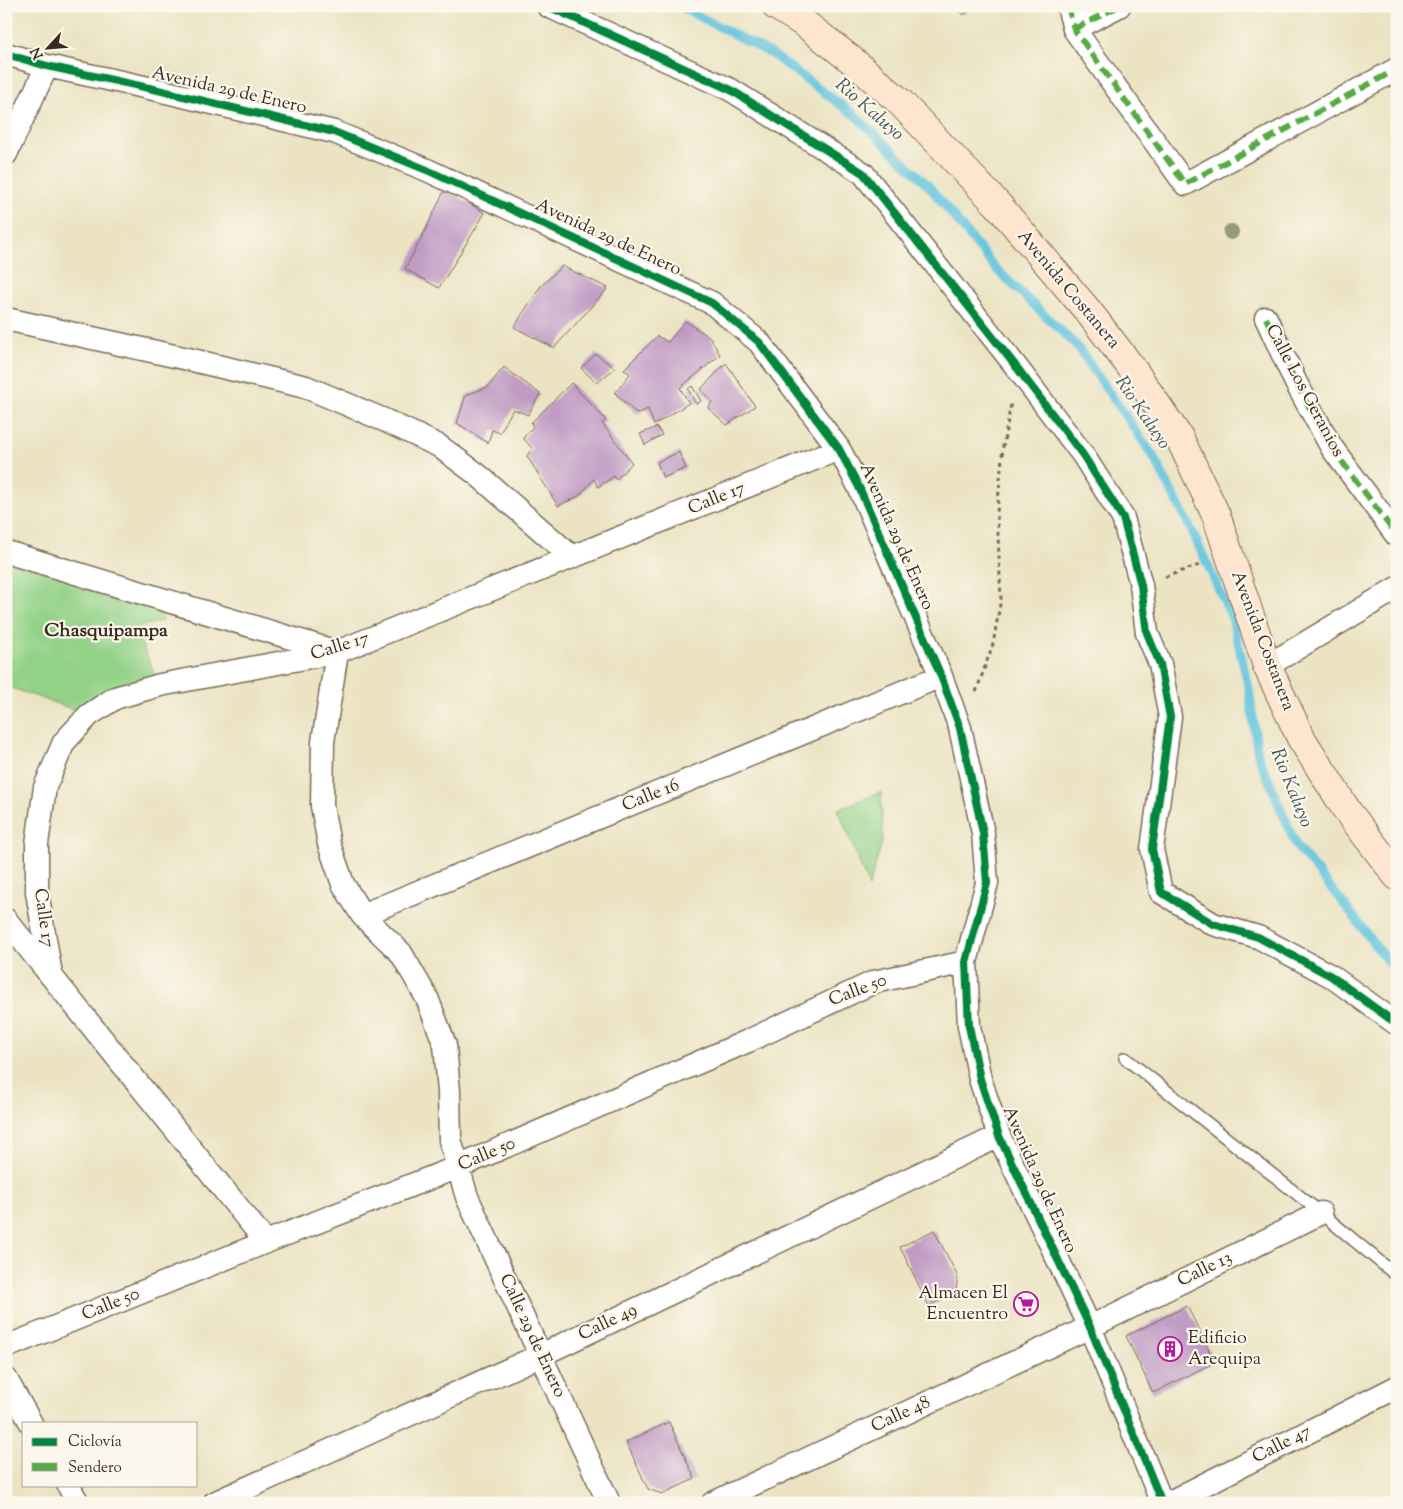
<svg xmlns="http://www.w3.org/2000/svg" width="1403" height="1509" viewBox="0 0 1403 1509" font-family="'Sorts Mill Goudy',serif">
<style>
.green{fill:#93d187;stroke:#677e52}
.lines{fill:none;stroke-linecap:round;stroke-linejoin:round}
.stream{stroke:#5fc3dd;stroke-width:9}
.building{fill:#c09bc4}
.lane-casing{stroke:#796b57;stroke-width:14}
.street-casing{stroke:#796b57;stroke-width:25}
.secondary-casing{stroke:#796b57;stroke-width:30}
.path{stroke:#796b57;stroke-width:3;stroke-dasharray:4 4;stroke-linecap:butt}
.lane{stroke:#fff;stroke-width:11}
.street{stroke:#fff;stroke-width:22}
.secondary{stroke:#fde5d0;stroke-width:28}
.quiet{stroke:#55ab43;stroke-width:6;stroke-dasharray:12 6;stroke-linecap:butt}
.cycleway-casing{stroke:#fbf7ec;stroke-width:11}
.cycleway{stroke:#00873e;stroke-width:8}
.tree{fill:#989979}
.labels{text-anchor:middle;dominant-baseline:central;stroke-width:4.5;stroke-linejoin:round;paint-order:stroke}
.street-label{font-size:18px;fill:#3b2a1e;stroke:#fbf7ec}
.poi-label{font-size:18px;fill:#3b2a1e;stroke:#fbf7ec;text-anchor:end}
.water-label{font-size:19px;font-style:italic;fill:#465857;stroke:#fbf7ec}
.neighbourhood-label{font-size:19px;font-weight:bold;fill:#3b2a1e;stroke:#fbf7ec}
</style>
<rect width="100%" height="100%" fill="#fbf7ec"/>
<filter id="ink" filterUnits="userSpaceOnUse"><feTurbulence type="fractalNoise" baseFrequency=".02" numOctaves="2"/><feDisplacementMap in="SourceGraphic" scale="10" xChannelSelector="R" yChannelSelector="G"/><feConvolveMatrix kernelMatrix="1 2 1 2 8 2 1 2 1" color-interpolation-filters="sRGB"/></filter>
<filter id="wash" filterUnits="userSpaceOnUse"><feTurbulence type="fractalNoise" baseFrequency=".0096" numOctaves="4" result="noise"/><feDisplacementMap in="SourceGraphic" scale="20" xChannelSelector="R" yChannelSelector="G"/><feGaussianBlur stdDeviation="1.12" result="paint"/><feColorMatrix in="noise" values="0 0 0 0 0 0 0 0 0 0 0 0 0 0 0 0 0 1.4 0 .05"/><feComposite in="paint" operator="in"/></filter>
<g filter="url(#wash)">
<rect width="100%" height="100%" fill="#ebe3c2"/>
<path class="green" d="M6,560L162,603V621L134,628L160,685L89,715L6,686Z
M881,792L883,839L869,887L838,809Z"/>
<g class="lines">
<path class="stream" d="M679,6L770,53L855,115L928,185L995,268L1077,346L1153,456L1191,529L1232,618L1249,688L1258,755L1297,847L1348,909L1390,965L1397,970"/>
</g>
<g id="blocks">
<path class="building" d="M954,6H972L964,15Z
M445,189L485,213L439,288L405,269L426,229Z
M562,266L608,288L554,348L514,327L540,287Z
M685,321L710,337L720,355L680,388L689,403L654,425L648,409L637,414L615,393L630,374L624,369L657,336L668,342Z
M596,354L615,368L597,383L581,368Z
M726,363L755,406L727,425L708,408L712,402L701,389Z
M504,367L540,394L528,415L513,409L500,433L492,430L488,443L457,423L466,395L488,387Z
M571,383L606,420L602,423L632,463L616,480L614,476L598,487L594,479L579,496L558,506L527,456L532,448L523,438L533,427L531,423Z
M692,386L701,401L696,404L688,389Z
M657,427L662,435L645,445L640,434Z
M679,452L686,468L663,478L657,462Z
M934,1230L957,1275V1283L956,1290L951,1295L929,1306L900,1247Z
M1187,1306L1215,1362L1153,1393L1126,1336Z
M669,1422L695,1479L662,1494L648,1489L626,1442Z"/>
</g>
</g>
<g filter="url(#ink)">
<use href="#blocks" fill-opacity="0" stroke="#796b57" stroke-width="1"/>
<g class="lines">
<defs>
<path id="lane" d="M1125,1058L1321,1213L1397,1276"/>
<path id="street" d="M548,6L731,90L863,173L1018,369L1083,455L1123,518L1141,585L1147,633L1160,664L1170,717L1152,849L1161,892L1213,924L1258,937L1331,976L1397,1024
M1068,6L1074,29L1185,184L1397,69
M1074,29L1119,6
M6,54L47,66L158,90L334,132L427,170L712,303L759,342L839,449L859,487L941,676L960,728L983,833L987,883L966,962L969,1026L980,1079L999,1136L1090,1327L1162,1503
M6,154L47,66
M1266,318L1296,383L1332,448L1397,536
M6,319L188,359L306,387L384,420L439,446L478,475L572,557
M6,552L337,652L323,742L322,806L329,844L343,884L362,915L401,953L427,998L445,1045L449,1092L450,1140L467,1197L609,1503
M1267,666L1397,588
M362,915L941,676
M6,920L266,1242
M51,974L37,892V844L45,787L64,742L89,715L115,698L160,685L337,652L839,449
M6,1347L266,1242L458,1167L748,1041L874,982L966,962
M6,1379L31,1423
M68,1485L78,1503
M214,1503L541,1355L999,1136
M713,1503L1090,1327L1321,1213
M1168,1503L1397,1387"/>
<path id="secondary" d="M776,6L804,23L854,62L900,102L998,205L1088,311L1134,371L1180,439L1216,515L1267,666L1301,738L1348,812L1397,876"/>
</defs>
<use href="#lane" class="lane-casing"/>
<use href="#street" class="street-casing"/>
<use href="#secondary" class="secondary-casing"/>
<path class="path" d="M1165,577L1202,564
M976,692L993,644L1001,599L997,513L1003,446L1011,404"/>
<use href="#lane" class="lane"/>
<use href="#street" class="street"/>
<use href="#secondary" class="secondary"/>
<path class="quiet" d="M1068,6L1074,29L1185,184L1397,69
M1074,29L1119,6
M1266,318L1296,383L1332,448L1397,536"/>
<defs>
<path id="cycleway" d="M548,6L731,90L863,173L1018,369L1083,455L1123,518L1141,585L1147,633L1160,664L1170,717L1152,849L1161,892L1213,924L1258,937L1331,976L1397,1024
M6,54L47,66L158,90L334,132L427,170L712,303L759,342L839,449L859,487L941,676L960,728L983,833L987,883L966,962L969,1026L980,1079L999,1136L1090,1327L1162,1503"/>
</defs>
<use href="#cycleway" class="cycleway-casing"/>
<use href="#cycleway" class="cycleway"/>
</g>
<circle class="tree" cx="1231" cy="232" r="8"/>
</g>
<defs>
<symbol id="supermarket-ring" viewBox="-11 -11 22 22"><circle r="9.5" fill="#fbf7ec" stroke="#b5179e" stroke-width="1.5"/><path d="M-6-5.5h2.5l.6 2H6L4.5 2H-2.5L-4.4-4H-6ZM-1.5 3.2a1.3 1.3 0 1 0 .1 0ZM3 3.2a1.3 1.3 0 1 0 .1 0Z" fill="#b5179e"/></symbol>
<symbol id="building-ring" viewBox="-11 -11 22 22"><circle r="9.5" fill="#fbf7ec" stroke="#b5179e" stroke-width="1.5"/><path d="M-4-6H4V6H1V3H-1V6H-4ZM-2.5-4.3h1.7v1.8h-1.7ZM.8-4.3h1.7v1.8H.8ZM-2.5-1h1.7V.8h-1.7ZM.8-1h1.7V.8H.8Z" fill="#b5179e"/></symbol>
</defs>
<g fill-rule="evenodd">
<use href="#supermarket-ring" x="1012" y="1290" width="28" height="28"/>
<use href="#building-ring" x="1156" y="1335" width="28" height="28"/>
</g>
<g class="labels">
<g class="street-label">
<text transform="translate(229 91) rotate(13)">Avenida 29 de Enero</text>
<text transform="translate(608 238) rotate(25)">Avenida 29 de Enero</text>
<text transform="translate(1068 290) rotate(50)">Avenida Costanera</text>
<text transform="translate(1304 391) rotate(62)">Calle Los Geranios</text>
<text transform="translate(717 499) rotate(-22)">Calle 17</text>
<text transform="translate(896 537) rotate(66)">Avenida 29 de Enero</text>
<text transform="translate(1262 641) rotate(69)">Avenida Costanera</text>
<text transform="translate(340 647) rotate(-17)">Calle 17</text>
<text transform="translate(651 796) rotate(-22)">Calle 16</text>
<text transform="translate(43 918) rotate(82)">Calle 17</text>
<text transform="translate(858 991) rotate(-21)">Calle 50</text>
<text transform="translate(487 1155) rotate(-23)">Calle 50</text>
<text transform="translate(1039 1180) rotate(66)">Avenida 29 de Enero</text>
<text transform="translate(1205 1270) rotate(-26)">Calle 13</text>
<text transform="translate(111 1305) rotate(-22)">Calle 50</text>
<text transform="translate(608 1323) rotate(-26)">Calle 49</text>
<text transform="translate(532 1336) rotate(65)">Calle 29 de Enero</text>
<text transform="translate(901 1415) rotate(-25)">Calle 48</text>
<text transform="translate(1282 1445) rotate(-27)">Calle 47</text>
</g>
<g class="poi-label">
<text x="1008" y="1294">Almacen El<tspan x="1008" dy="21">Encuentro</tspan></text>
<text x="1188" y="1339" text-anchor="start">Edificio<tspan x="1188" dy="21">Arequipa</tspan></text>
</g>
<g class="water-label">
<text transform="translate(869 110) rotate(41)">Rio Kaluyo</text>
<text transform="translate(1142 413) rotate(56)">Rio Kaluyo</text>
<text transform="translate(1291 788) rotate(68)">Rio Kaluyo</text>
</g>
<g class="neighbourhood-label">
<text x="106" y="631">Chasquipampa</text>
</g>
</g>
<rect width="1403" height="1509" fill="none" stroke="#fbf7ec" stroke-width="25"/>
<rect x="22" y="1422" width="175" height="65" fill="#fbf7ec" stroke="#aea59a"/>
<rect x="32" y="1438" width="25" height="8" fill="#00873e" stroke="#aea59a"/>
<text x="68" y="1446" font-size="15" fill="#3b2a1e">Ciclovía</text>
<rect x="32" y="1463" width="25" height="8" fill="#55ab43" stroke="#aea59a"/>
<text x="68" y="1472" font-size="15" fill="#3b2a1e">Sendero</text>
<g transform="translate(48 48) rotate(244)" stroke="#fbf7ec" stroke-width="4" paint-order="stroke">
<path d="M0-4L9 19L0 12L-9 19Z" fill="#3b2a1e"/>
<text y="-8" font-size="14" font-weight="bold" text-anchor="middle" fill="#3b2a1e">N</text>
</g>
</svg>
